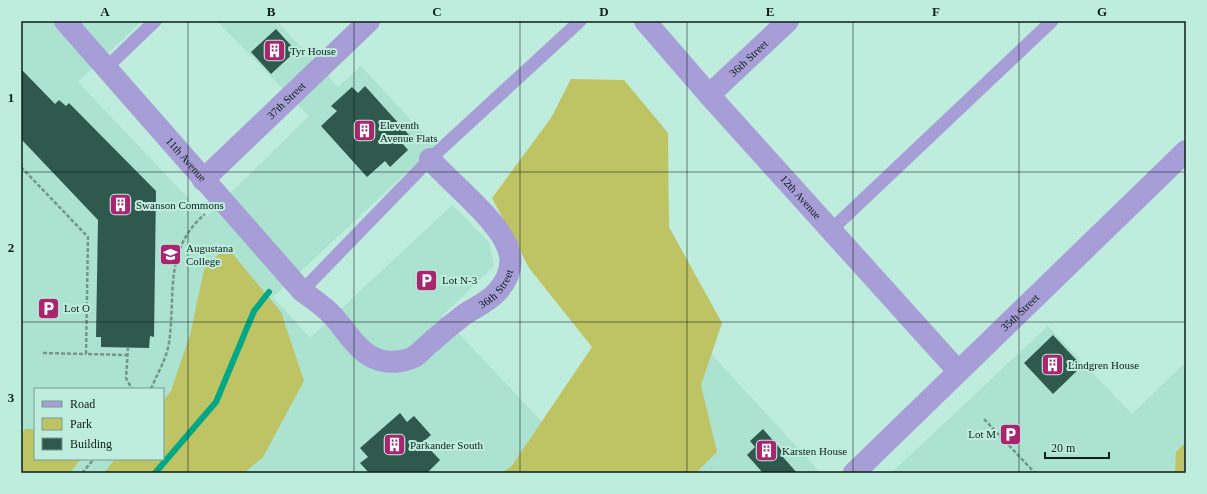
<svg xmlns="http://www.w3.org/2000/svg" width="1207" height="494" viewBox="0 0 1207 494" font-family="'Times New Roman',serif">
<style>
.built{fill:#ace2d0;fill-rule:evenodd}
.green{fill:#bec364}
.lines{fill:none;stroke-linecap:round;stroke-linejoin:round}
.stream{stroke:#02a786;stroke-width:6}
.building{fill:#30594d}
.path{stroke:#74978b;stroke-width:2.5;stroke-dasharray:4 2;stroke-linecap:butt}
.service{stroke:#a79dd7;stroke-width:13}
.minor{stroke:#a79dd7;stroke-width:22}
.grid{fill:none;stroke:#0d1f19;stroke-width:1;stroke-opacity:0.55}
.labels{text-anchor:middle;dominant-baseline:central;stroke-width:4;stroke-linejoin:round;paint-order:stroke}
.poi-label{font-size:11px;fill:#0d1f19;stroke:#bfeddd;text-anchor:start}
.street-label{font-size:11px;fill:#0d1f19;stroke:#bfeddd}
.neatline{fill:none;stroke:#0d1f19;stroke-width:1.5}
.grid-label{font-size:13px;text-anchor:middle;font-weight:bold;fill:#0d1f19}
</style>
<rect width="100%" height="100%" fill="#bfeddd"/>
<path class="built" d="M21,21H142L78,82L206,217L309,116L217,21H277L338,87L361,66L435,146L273,297L310,338L452,205L489,242L494,266L442,316L567,448L690,331L821,473H21ZM35,389H163V459H35Z
M1048,326L1132,414L1186,362V473H891Z"/>
<path class="green" d="M571,79L624,80L668,133L669,227L722,323L701,385L717,452L696,473H501L511,467L592,347L529,268L492,198L551,118Z
M226,246L281,312L304,381L263,457L244,473H104L115,459H163V401L171,391L190,335L204,270Z
M25,429H35V459H81L70,473H21V435Z
M1186,442V473H1175L1176,452Z"/>
<g class="lines">
<path class="stream" d="M155,473L216,402L254,311L269,292"/>
</g>
<path class="building" d="M276,29L296,51L271,74L251,52Z
M21,69L55,104L59,100L66,106L69,103L156,191L154,337L150,336L149,348L101,347V337H96L98,220L21,139Z
M365,86L410,136L402,143L408,150L390,167L385,161L367,177L321,126L337,111L331,106L352,87L358,93Z
M1053,335L1082,366L1053,394L1024,363Z
M400,413L407,422L414,416L431,435L423,442L440,460L427,473H369L360,463L368,457L360,448Z
M763,429L785,454L783,457L797,473H763L747,455L755,447L750,441Z"/>
<g class="lines">
<path class="path" d="M21,167L88,237L86,354L127,355
M128,347L126,378L132,389
M43,353L86,354
M151,389C157,374 166,360 169,343C176,295 163,250 205,214
M984,419L1035,473
M82,473L94,459"/>
<path class="service" d="M105,69L155,21
M831,230L1052,21
M302,291L430,159L580,21"/>
<g class="minor">
<path id="s1" d="M65,21L302,291C312,298 322,305 331,314C346,329 360,358 384,361C393,363 406,361 414,357C420,353 425,347 430,343C441,333 453,323 465,314C476,307 488,302 497,292C506,282 512,269 510,256C506,225 451,184 430,159"/>
<path id="s2" d="M645,21L709,95L958,371"/>
<path id="s3" d="M709,95L788,21"/>
<path id="s4" d="M203,180L369,21"/>
<path id="s5" d="M854,473L1186,151"/>
</g>
</g>
<path class="grid" d="M188,21V473M354,21V473M520,21V473M687,21V473M853,21V473M1019,21V473M21,172H1186M21,322H1186"/>
<defs>
<symbol id="building-square" viewBox="-11 -11 22 22"><rect x="-9" y="-9" width="18" height="18" rx="4" fill="#a9256f" stroke="#bfeddd"/><path d="M-4-6H4V6H1V3H-1V6H-4ZM-2.5-4.3h1.7v1.8h-1.7ZM.8-4.3h1.7v1.8H.8ZM-2.5-1h1.7V.8h-1.7ZM.8-1h1.7V.8H.8Z" fill="#fff"/></symbol>
<symbol id="university-square" viewBox="-11 -11 22 22"><rect x="-9" y="-9" width="18" height="18" rx="4" fill="#a9256f" stroke="#bfeddd"/><path d="M0-5L7-2L0 1L-7-2ZM-4 1L0 2.5L4 1V4Q0 6-4 4Z" fill="#fff"/></symbol>
<symbol id="parking-square" viewBox="-11 -11 22 22"><rect x="-9" y="-9" width="18" height="18" rx="4" fill="#a9256f" stroke="#bfeddd"/><path d="M-3.5-5.5H1a3.5 3.5 0 0 1 0 7H-1V5.5H-3.5ZM-1-3.4V-.6H.8a1.4 1.4 0 0 0 0-2.8Z" fill="#fff"/></symbol>
</defs>
<g fill-rule="evenodd">
<use href="#building-square" x="262" y="38" width="25" height="25"/>
<use href="#building-square" x="352" y="118" width="25" height="25"/>
<use href="#building-square" x="108" y="192" width="25" height="25"/>
<use href="#university-square" x="158" y="242" width="25" height="25"/>
<use href="#parking-square" x="414" y="268" width="25" height="25"/>
<use href="#parking-square" x="36" y="296" width="25" height="25"/>
<use href="#building-square" x="1040" y="352" width="25" height="25"/>
<use href="#parking-square" x="998" y="422" width="25" height="25"/>
<use href="#building-square" x="382" y="432" width="25" height="25"/>
<use href="#building-square" x="754" y="438" width="25" height="25"/>
</g>
<g class="labels">
<g class="poi-label">
<text x="290" y="51">Tyr House</text>
<text x="380" y="125">Eleventh<tspan x="380" dy="13">Avenue Flats</tspan></text>
<text x="136" y="205">Swanson Commons</text>
<text x="186" y="248">Augustana<tspan x="186" dy="13">College</tspan></text>
<text x="442" y="280">Lot N-3</text>
<text x="64" y="308">Lot O</text>
<text x="1068" y="365">Lindgren House</text>
<text x="996" y="434" text-anchor="end">Lot M</text>
<text x="410" y="445">Parkander South</text>
<text x="782" y="451">Karsten House</text>
</g>
<g class="street-label">
<text stroke="none"><textPath href="#s3" startOffset="54">36th Street</textPath></text>
<text stroke="none"><textPath href="#s4" startOffset="115">37th Street</textPath></text>
<text stroke="none"><textPath href="#s1" startOffset="184">11th Avenue</textPath></text>
<text stroke="none"><textPath href="#s2" startOffset="235">12th Avenue</textPath></text>
<text stroke="none"><textPath href="#s1" startOffset="607">36th Street</textPath></text>
<text stroke="none"><textPath href="#s5" startOffset="231">35th Street</textPath></text>
</g>
</g>
<rect width="1207" height="494" fill="none" stroke="#bfeddd" stroke-width="44"/>
<rect x="34" y="388" width="130" height="72" fill="#bfeddd" stroke="#789b8f"/>
<rect x="42" y="401" width="20" height="6" fill="#a79dd7" stroke="#789b8f"/>
<text x="70" y="408" font-size="12" fill="#0d1f19">Road</text>
<rect x="42" y="418" width="20" height="12" fill="#bec364" stroke="#789b8f"/>
<text x="70" y="428" font-size="12" fill="#0d1f19">Park</text>
<rect x="42" y="438" width="20" height="12" fill="#30594d" stroke="#789b8f"/>
<text x="70" y="448" font-size="12" fill="#0d1f19">Building</text>
<path d="M1045 452v6h64v-6" fill="none" stroke="#0d1f19" stroke-width="2"/>
<text x="1051" y="452" font-size="12" fill="#0d1f19" stroke="#bfeddd" stroke-width="3" paint-order="stroke">20 m</text>
<rect x="22" y="22" width="1163" height="450" class="neatline"/>
<g class="grid-label">
<text x="105" y="16">A</text>
<text x="271" y="16">B</text>
<text x="437" y="16">C</text>
<text x="604" y="16">D</text>
<text x="770" y="16">E</text>
<text x="936" y="16">F</text>
<text x="1102" y="16">G</text>
<text x="11" y="102">1</text>
<text x="11" y="252">2</text>
<text x="11" y="402">3</text>
</g>
</svg>
